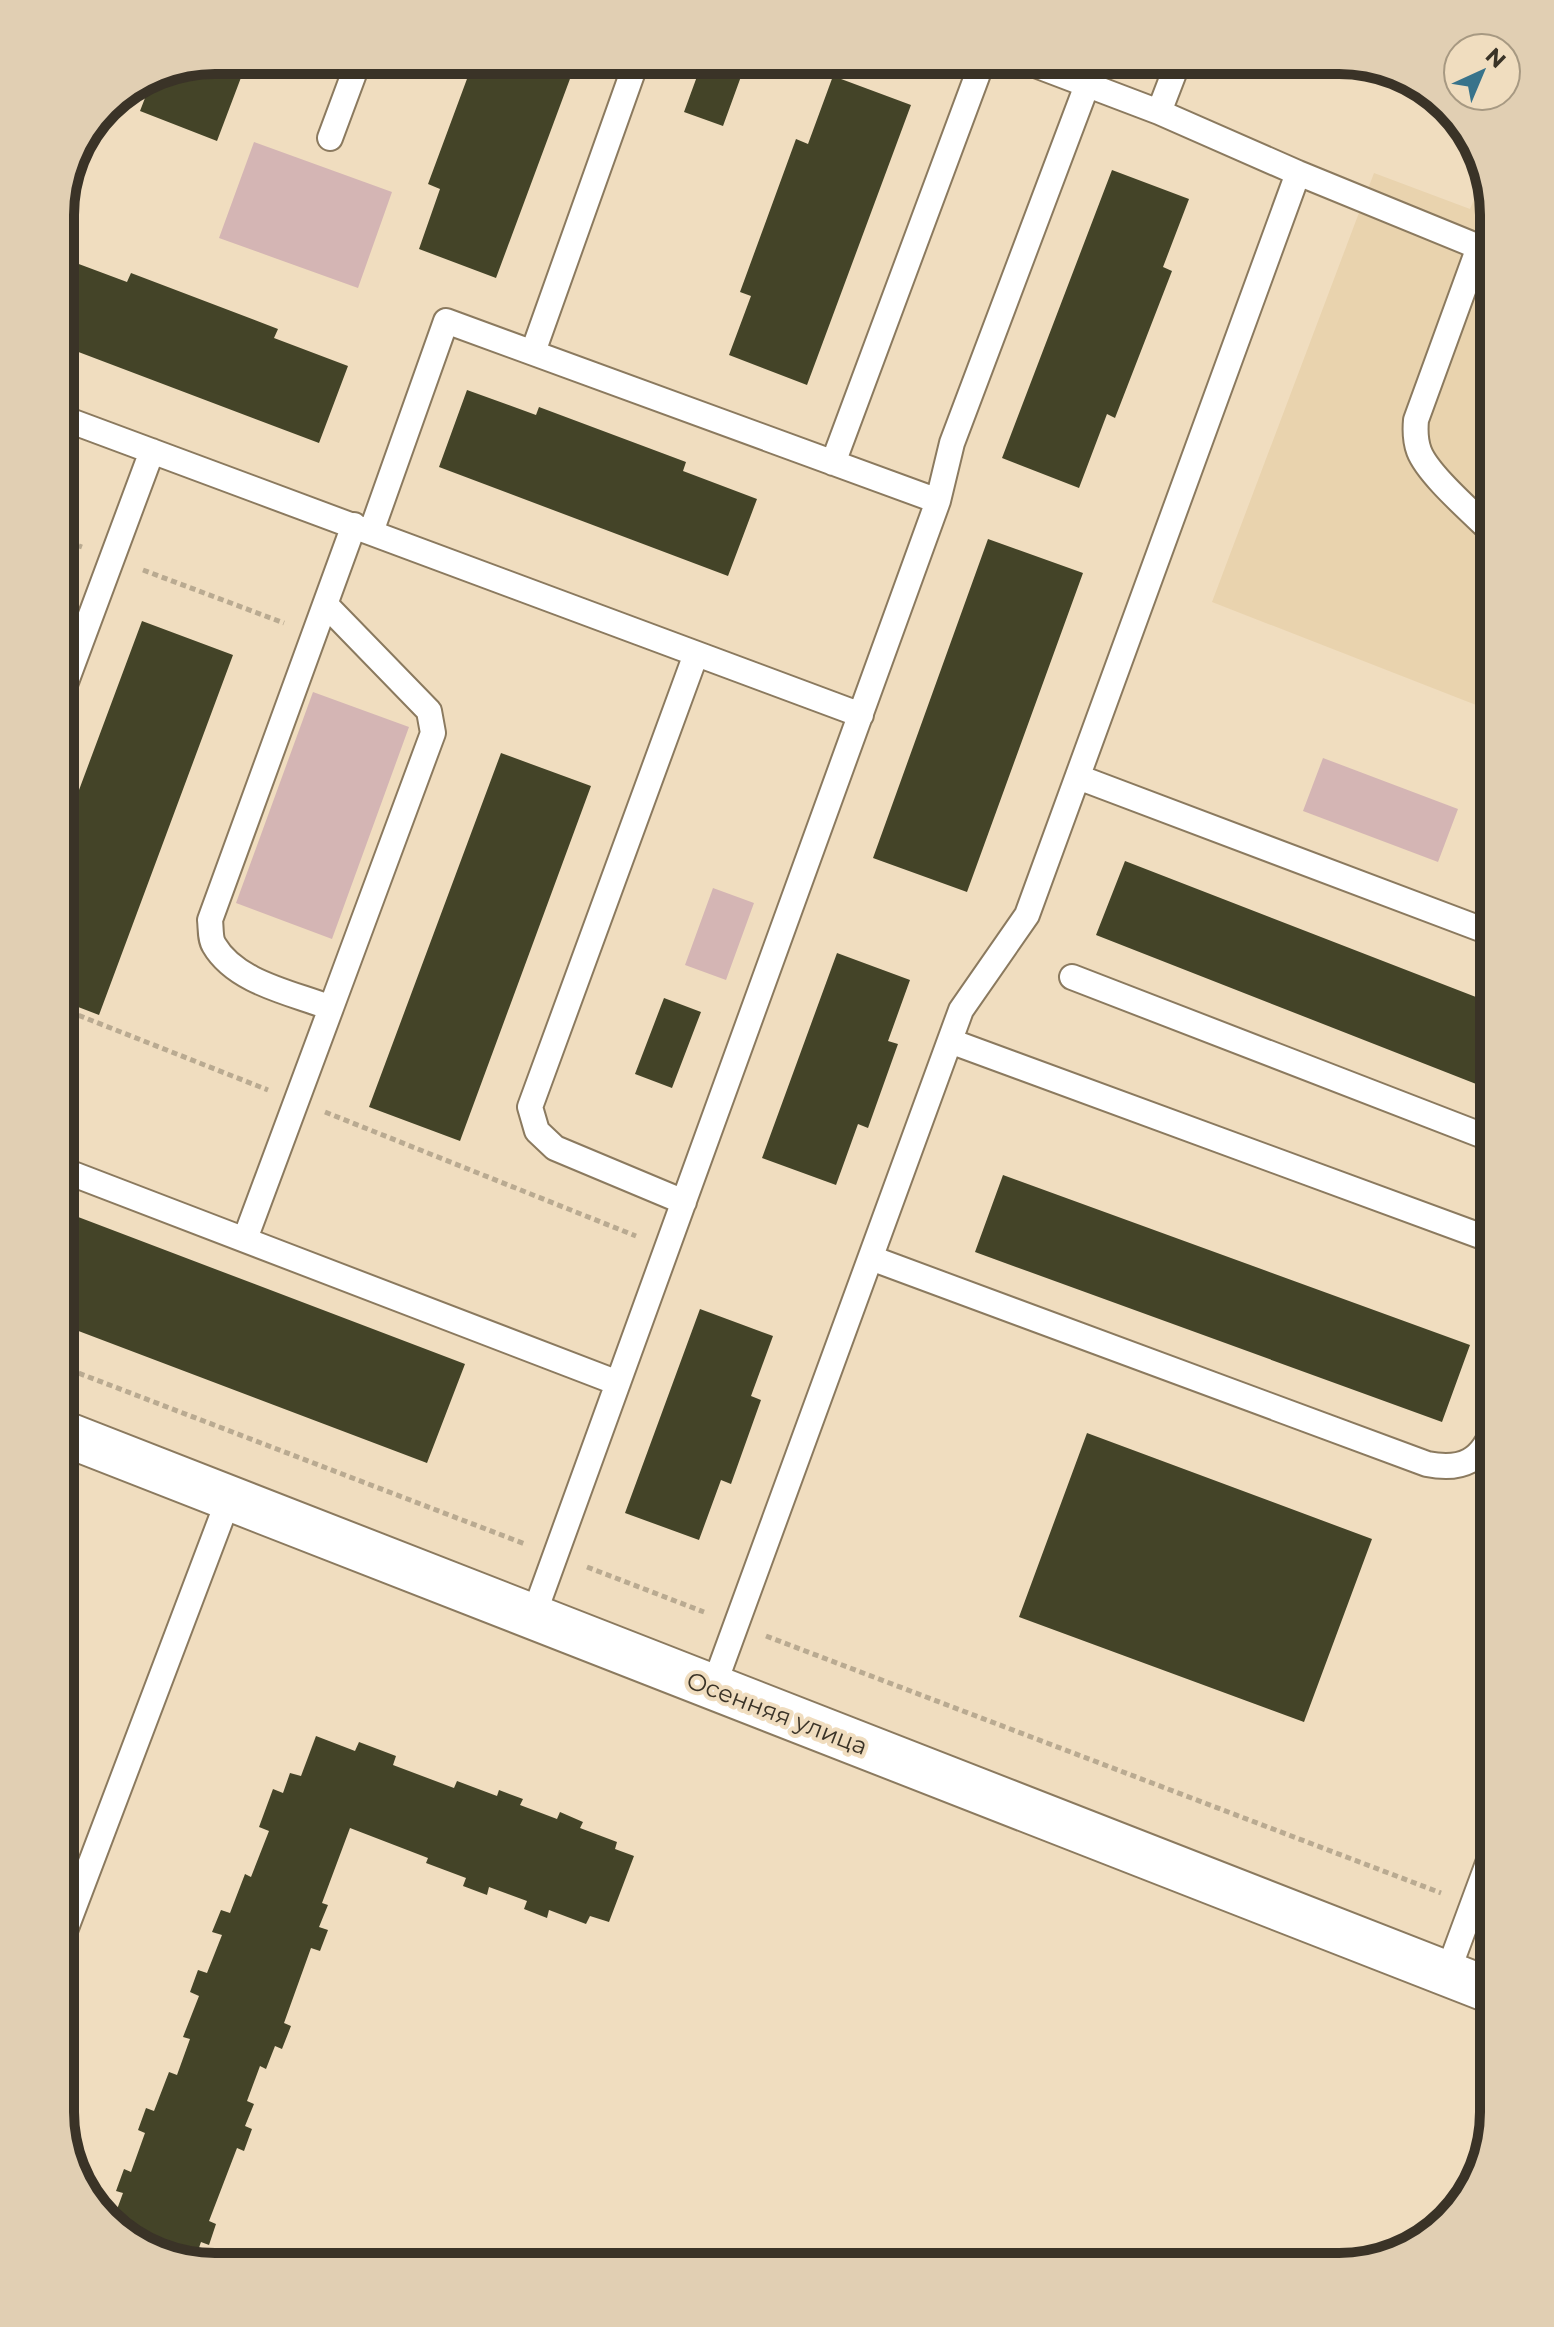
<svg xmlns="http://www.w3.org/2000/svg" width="1554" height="2327" viewBox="0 0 1554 2327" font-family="Montserrat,sans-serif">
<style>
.built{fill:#e9d3ae}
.green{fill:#d4b5b4}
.building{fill:#444428}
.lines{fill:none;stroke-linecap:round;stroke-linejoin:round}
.lane-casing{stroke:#8b7a5f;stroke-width:28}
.street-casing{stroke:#8b7a5f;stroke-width:48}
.path{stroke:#b9aa91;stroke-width:5;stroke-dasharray:6 4;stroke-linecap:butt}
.lane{stroke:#fff;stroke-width:24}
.street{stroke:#fff;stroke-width:44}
.labels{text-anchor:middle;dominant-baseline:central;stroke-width:8;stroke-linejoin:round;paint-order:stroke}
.street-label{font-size:24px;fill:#3a3327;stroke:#f0ddbf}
.rim{fill:none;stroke:#3a3327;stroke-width:10}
</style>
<rect width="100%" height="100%" fill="#f0ddbf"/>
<path class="built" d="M1374,173L1470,209L1484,176L1494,215V712L1212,602Z"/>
<path class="green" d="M254,142L392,192L358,288L219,238Z
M313,692L409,727L332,939L236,903Z
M1323,758L1458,809L1438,862L1303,811Z
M1494,832V882L1477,876Z
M713,888L754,903L726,980L685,965Z"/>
<path class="building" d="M215,60H258L254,70L245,67L217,141L140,111L155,72Z
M474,60H577L496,278L419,249L440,189L428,184Z
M703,60H747L723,126L684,112Z
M833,76L911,105L807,385L729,355L751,296L740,292L796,139L808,144Z
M1112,170L1189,199L1163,267L1172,271L1115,418L1107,414L1079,488L1002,458Z
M60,257L127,282L131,273L278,329L274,338L348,366L319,443L60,345Z
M1494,365V420L1476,413Z
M467,390L536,415L539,407L686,462L683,471L757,499L728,576L439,467Z
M988,539L1083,573L967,892L873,858Z
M142,621L233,655L99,1015L60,1000V841Z
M501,753L591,786L460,1141L369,1107Z
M1125,861L1494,1004V1091L1096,935Z
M837,953L910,980L888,1041L898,1044L868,1128L858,1124L836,1185L762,1158Z
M664,998L701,1012L672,1088L635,1074Z
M1003,1175L1470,1345L1442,1422L975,1252Z
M65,1212L465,1364L427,1463L60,1324V1223Z
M700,1309L773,1336L751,1396L761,1400L731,1484L721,1480L699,1540L625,1513Z
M1087,1433L1372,1539L1304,1722L1019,1617Z
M316,1736L355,1751L359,1742L396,1756L393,1765L454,1788L457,1781L497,1796L499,1790L523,1799L520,1805L557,1819L560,1812L583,1822L580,1828L617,1842L615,1849L634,1856L609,1922L590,1916L586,1924L549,1910L547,1918L524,1909L527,1901L489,1887L487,1895L463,1886L466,1878L426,1863L428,1858L350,1828L322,1903L328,1905L319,1927L328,1930L320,1951L311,1948L284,2023L291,2026L282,2049L275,2046L266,2069L260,2066L247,2101L254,2104L245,2126L252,2129L244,2151L237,2148L209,2221L216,2224L209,2245L201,2242L194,2262L187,2261L129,2241L112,2223L123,2193L116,2191L124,2169L131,2172L145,2133L138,2130L146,2108L154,2111L169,2072L177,2075L190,2039L183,2037L199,1996L190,1992L198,1970L207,1973L222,1935L212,1932L221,1910L230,1913L245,1874L251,1877L269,1831L259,1827L273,1789L283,1793L290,1773L301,1776Z"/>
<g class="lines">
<defs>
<path id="lane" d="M1022,60L1159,112L1298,173L1479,247L1416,420C1415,431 1415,440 1419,451C1428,475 1474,514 1494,534
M1159,112L1179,60
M330,138L359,60
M533,352L637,60
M60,417L861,715
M833,463L983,60
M371,532L446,321L938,501
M327,606L429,711L433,733L331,1008C293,993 236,983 214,945C210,939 211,928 210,920L354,525
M60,698L152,451
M1078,777L1494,934
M1072,977L1494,1140
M950,1041L1494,1241
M60,1169L618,1383
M684,1202L555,1148L537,1131L530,1107L696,654
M245,1239L331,1008
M871,1258L1427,1464C1462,1471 1482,1461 1494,1427
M533,1617L938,501L952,443L1087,85
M713,1688L961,1010L1027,915L1298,173
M60,1944L229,1498
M1447,1974L1494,1847"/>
<path id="street" d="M60,1432L1494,1992"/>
</defs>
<use href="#lane" class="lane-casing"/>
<use href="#street" class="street-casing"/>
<path class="path" d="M60,539L82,547
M143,570L284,623
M60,1008L268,1090
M325,1112L636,1236
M60,1366L525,1544
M587,1567L704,1612
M766,1636L1441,1893"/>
<use href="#lane" class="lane"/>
<use href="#street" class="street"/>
</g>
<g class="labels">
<g class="street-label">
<text transform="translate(777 1713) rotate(21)">Осенняя улица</text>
</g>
</g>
<path d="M0 0H1554V2327H0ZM215 74H1339A141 141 0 0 1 1480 215V2112A141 141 0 0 1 1339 2253H215A141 141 0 0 1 74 2112V215A141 141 0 0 1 215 74Z" fill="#e1cfb3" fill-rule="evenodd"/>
<path class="rim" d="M215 74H1339A141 141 0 0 1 1480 215V2112A141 141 0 0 1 1339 2253H215A141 141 0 0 1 74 2112V215A141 141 0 0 1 215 74Z"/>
<g transform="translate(1482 72) rotate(44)"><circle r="38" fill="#f0ddbf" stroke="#a79982" stroke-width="2"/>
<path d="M0-6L14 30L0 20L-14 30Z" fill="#38738b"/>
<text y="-12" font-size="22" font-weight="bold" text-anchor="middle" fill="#3a3327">N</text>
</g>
</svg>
